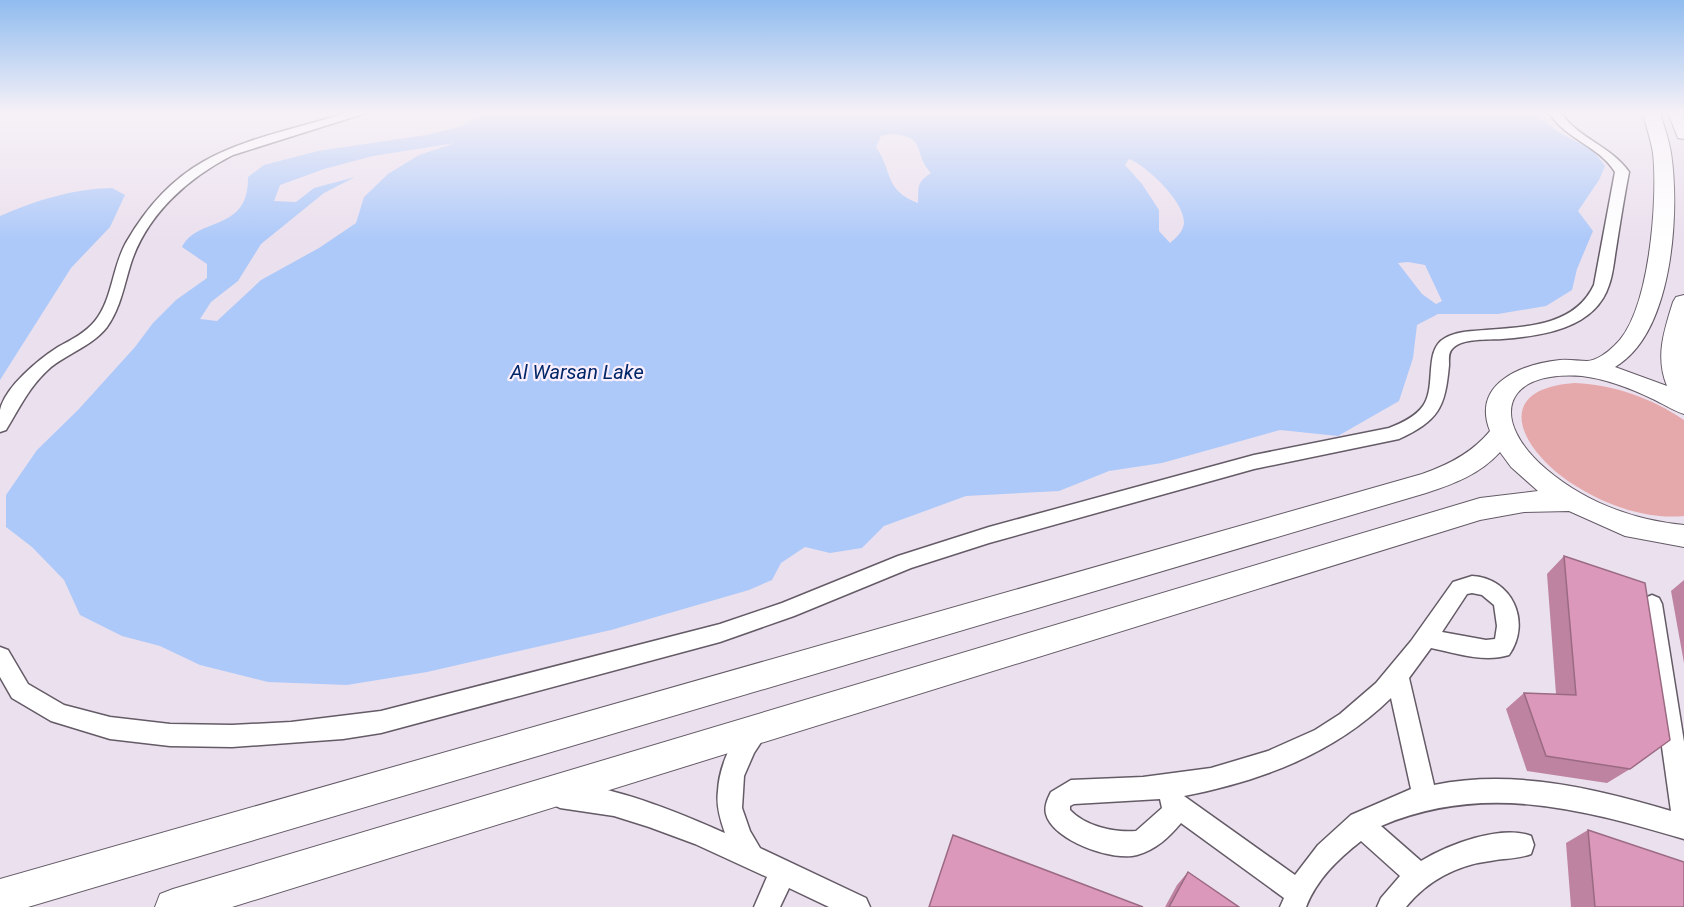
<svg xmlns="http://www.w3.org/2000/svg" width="1684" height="907" viewBox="0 0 1684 907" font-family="Roboto,sans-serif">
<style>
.green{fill:#e6a9ab}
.water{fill:#adc9f9;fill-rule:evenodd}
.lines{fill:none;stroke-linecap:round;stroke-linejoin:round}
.street-casing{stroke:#645b67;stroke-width:3}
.secondary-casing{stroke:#645b67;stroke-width:2}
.street{fill:#fff;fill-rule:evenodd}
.secondary{fill:#fff;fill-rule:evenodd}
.wall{fill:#bd83a0}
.building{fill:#dc98ba;stroke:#9a6a82;stroke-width:1.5}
.labels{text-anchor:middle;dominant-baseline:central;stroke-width:4.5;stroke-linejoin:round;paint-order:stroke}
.water-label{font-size:20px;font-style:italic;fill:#012769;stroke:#f9eefc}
</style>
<rect width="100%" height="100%" fill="#ebe0ee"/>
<path class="green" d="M1575,383C1615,385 1651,398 1684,420V516C1645,520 1603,504 1571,483C1521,450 1489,389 1575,383Z"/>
<path class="water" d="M485,113H1533L1558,132L1593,150L1605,166L1599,180L1578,211L1593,231L1577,269L1572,290L1546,306L1498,314H1438L1417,325L1413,358L1399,401L1338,436L1280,430L1162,463L1109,471L1059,491L966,496L884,526L862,548L830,553L805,547L781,563L772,580L749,590L611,630L427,672L347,685L268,682L200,665L160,646L122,636L80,615L64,580L32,547L6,527V495L37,450L78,410L135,347L153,323L176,300L207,278V264L182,247C198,216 249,233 248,177L264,165L318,151L426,135L460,127ZM890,134C928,136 912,152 931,173C916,183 919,186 918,203C884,190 893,172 876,147L881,136ZM455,143L419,155L388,174L364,197L356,223L319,248L261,280L217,321L200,319L211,302L238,281L261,244L324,193L355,177L314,188L296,202L274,201L280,185L324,169L373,156ZM1129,159C1147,166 1185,202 1184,223C1183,232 1176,238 1170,243L1159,231V210L1142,184L1125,165ZM1408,262L1425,265L1442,301L1436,304L1422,294L1398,263Z
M112,188L125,195L110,227L71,268L0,380V216C37,200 72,189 112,188Z"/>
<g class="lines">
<defs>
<path id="street" d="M346,113H366L233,155C189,177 147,214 131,263C124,285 121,307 107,327C93,345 69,353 51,367C30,385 20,407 6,430L0,432C0,425 0,416 0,410C5,387 39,359 58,347C71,340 85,333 95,321C113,299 112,266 127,241C183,145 250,143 346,113Z
M1549,113H1561C1579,139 1611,146 1629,172C1624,198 1620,223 1616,249C1614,261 1613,274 1609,285C1595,329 1541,336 1502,339C1488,340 1463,338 1453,348C1448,352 1449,359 1449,365C1445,408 1439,420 1399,439L1254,469L989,543L911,568L794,616L720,642L381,733L343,739L232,747L170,746L110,739L51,721L12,698L0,677V647L8,650L28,684L64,705L110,717L170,724L232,725L291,722L381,711L720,624L782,603L898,556L989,527L1254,455L1389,428C1402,423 1415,417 1423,406C1437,386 1423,350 1445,338C1457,331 1473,331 1486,330C1526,327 1575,326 1594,285L1615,172C1599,146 1567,140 1549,113Z
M1472,576C1512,578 1532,622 1509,655C1484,663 1455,653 1431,648L1409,678L1434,785C1513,769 1595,788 1671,811L1642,604L1645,598L1652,595L1659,598L1662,604L1684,742V839C1582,809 1484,782 1381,826L1421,861C1447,845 1501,824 1531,836L1534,845L1531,854C1518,859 1504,858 1490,861C1457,865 1427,881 1406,907H1377L1381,898L1400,876L1361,841C1338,859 1317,879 1306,907H1280L1284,898L1181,823C1169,837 1156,850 1137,855C1113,862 1052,840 1046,814C1044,806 1048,798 1051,792L1071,780L1143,777L1211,768L1268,751L1315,730L1340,714L1376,683L1411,641L1453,582ZM1472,593L1482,595L1494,605L1497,626L1495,639L1486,640L1442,632L1467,594ZM1391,698L1411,789L1351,815L1318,845L1295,875L1184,796C1261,781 1334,754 1391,698ZM1160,799L1162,808L1136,831C1114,833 1085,826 1070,810V806L1074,804Z
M758,719L766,722L769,730L754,753L744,776L742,808L750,831L760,848L866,898L870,907H829L789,888L780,907H754L767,877L695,844L649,827L614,816L560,808L552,804L548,796L552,788C588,773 689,817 725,833C720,819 716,805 718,791C719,767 734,728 758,719Z"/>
<path id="secondary" d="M1643,113H1660C1664,126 1669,140 1671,153C1680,213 1673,333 1615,367L1667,386C1655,357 1664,331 1673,302L1676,297L1684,295V414C1674,411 1665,405 1655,400C1632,389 1607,379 1582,376C1502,370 1489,420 1546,469C1585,502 1633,520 1684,525V547L1625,536L1569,511L1524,512L1480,520L232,907H155L160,894L173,889L1480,498L1538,491L1511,467L1500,452C1480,474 1454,484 1426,493L28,907H0V879L1422,474C1448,465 1472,453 1490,431C1471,383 1522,364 1560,360C1569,359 1578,361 1587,361C1596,361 1608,352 1614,346C1650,315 1658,198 1653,153C1651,140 1646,126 1643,113Z
M1668,113H1684V139L1678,138Z"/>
</defs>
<use href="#street" class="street-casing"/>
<use href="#secondary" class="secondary-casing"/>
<use href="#street" class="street"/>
<use href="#secondary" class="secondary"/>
</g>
<path class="wall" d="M1564,556L1630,769L1607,783L1527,771L1506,709L1524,693L1556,694L1547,574Z
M1684,580V663L1671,591Z
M1588,830L1684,907H1571L1566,843Z
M1188,872L1239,907H1165L1177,885Z"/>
<path class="building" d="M1564,556L1645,583L1670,740L1630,769L1546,756L1524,693L1576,695Z
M1588,830L1684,862V907H1595Z
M953,835L1143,907H929Z
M1188,872L1239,907H1169Z"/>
<linearGradient id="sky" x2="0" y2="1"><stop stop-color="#90bcef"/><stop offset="0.47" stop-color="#f6f1f7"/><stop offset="1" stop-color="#f6f1f7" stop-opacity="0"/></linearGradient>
<rect width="1684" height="240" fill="url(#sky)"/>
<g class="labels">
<g class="water-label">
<text x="577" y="372">Al Warsan Lake</text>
</g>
</g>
</svg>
